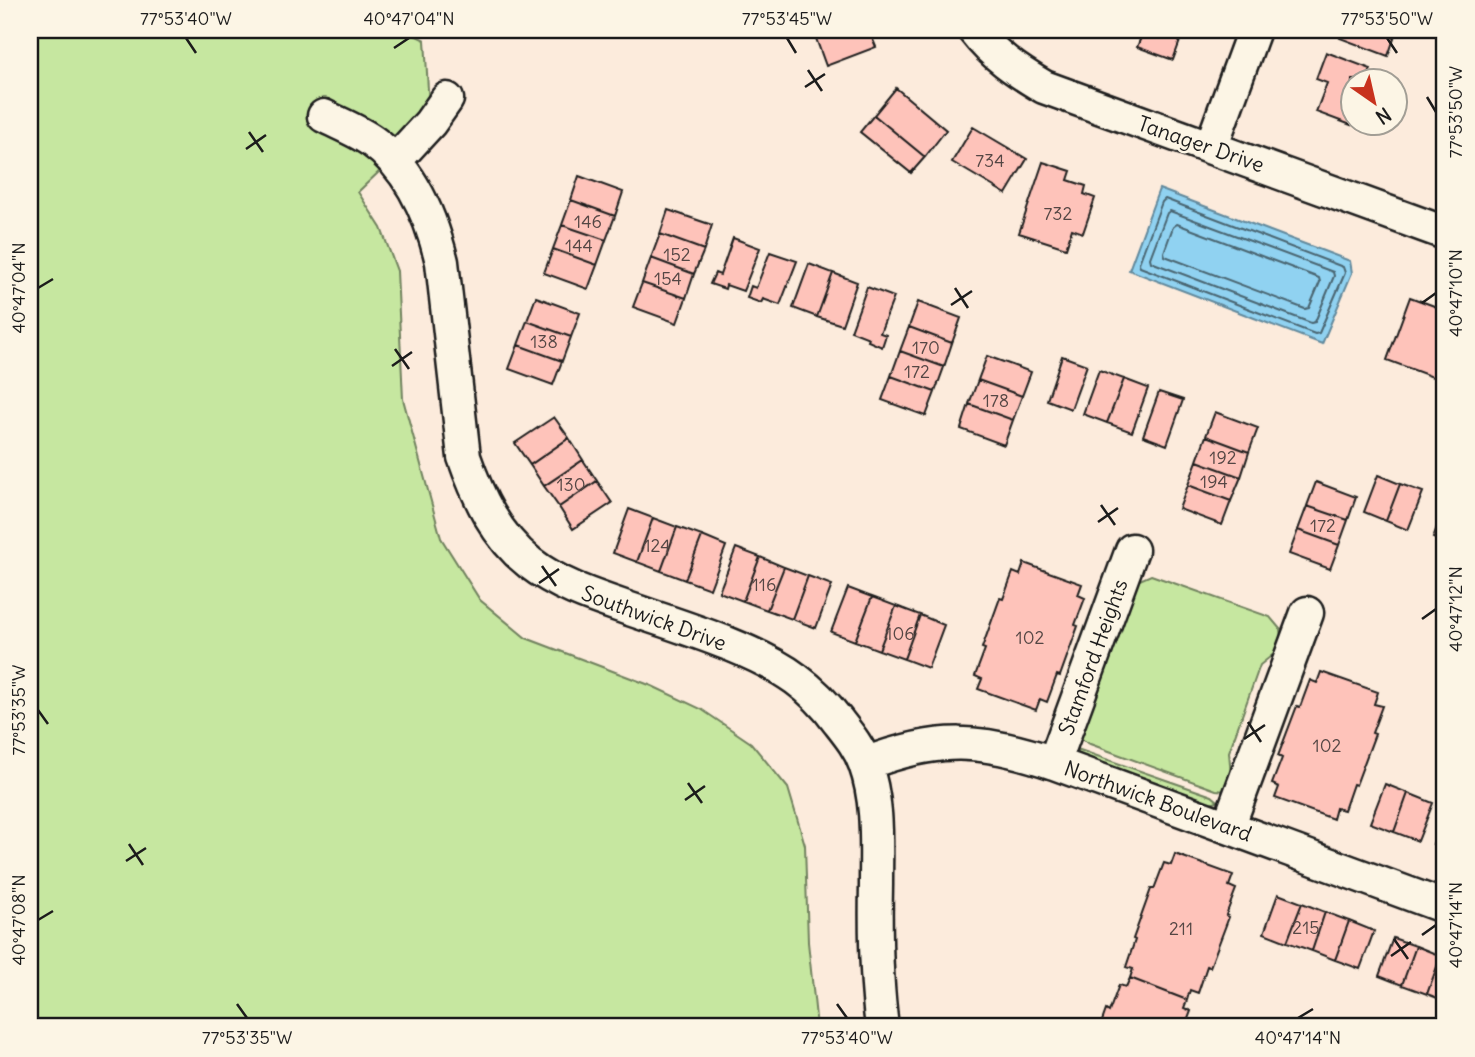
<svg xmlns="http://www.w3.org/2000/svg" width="1475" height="1057" viewBox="0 0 1475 1057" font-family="Delius,sans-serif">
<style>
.green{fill:#c6e7a0;stroke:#71825e;stroke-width:2}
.water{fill:#90d2f1;stroke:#62899c;stroke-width:2}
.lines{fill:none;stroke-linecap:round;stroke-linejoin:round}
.shore{stroke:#4a6571;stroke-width:2}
.building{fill:#fec3ba;stroke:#1c1c1c;stroke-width:2}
.minor-casing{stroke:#1c1c1c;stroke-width:37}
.minor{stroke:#fcf5e5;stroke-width:32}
.ticks{fill:none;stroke:#1c1c1c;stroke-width:2.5}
.labels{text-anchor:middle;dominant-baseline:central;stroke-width:5;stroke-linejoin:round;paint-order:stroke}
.number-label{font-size:18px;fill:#544644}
.street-label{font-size:21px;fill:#1c1c1c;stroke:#fcf5e5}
.neatline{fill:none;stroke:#1c1c1c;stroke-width:2.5}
.ticks-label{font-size:18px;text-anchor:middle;fill:#1c1c1c}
</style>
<rect width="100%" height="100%" fill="#fcebdc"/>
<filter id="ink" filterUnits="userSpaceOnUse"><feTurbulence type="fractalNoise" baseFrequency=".0143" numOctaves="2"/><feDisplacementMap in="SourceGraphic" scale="14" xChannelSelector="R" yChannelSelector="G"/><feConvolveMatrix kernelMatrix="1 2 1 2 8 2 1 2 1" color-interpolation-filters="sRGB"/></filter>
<g filter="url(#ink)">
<path class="green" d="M30,30H404L425,40L430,123L358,192L381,228L397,271L403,399L441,538L480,600L526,638L652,686L701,709L751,743L788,788L805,845L808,942L817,1027H30Z
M1151,575L1270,617L1280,629L1281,639L1275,653L1260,665L1229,752L1231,776L1225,791L1216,790L1090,744L1078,737L1135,582Z
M1077,749L1212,796L1218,801L1206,804L1082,758Z"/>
<path class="water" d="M1159,189L1350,261L1352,273L1322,344L1129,270Z"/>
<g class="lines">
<path class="shore" d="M1165,199L1343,267L1345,273L1319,333L1315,334L1140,267L1139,263L1162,202Z
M1170,211L1333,272L1334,276L1315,322L1311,323L1151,262L1150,258L1167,213Z
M1177,224L1319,278L1320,282L1309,308L1305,309L1165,256L1164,252L1173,227Z"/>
</g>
<path class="building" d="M813,30H869L876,47L826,66Z
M1144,30H1184L1173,60L1137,47Z
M1343,30H1397L1388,56L1340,38Z
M1326,52L1371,69L1367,80H1352L1351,125L1316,112L1327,83L1316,79Z
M896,88L946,130L925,157L874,115Z
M874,115L925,157L911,173L860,132Z
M973,127L1027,159L1006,194L952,162Z
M1043,162L1071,171L1068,180L1086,186L1084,194L1095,198L1083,233L1072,229L1066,248L1019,233Z
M579,176L623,192L615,216L571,200Z
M571,200L615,216L606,240L562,225Z
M668,210L712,225L704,250L660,234Z
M562,225L606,240L597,265L553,249Z
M660,234L704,250L694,274L651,258Z
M733,238L760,248L743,291L726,285L725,289L710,284L715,273L720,275Z
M553,249L597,265L588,289L544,273Z
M770,252L797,261L780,305L763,299L761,303L747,298L751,286L756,288Z
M651,258L694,274L686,298L642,283Z
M809,264L833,273L817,317L793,308Z
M833,273L857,282L842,325L817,317Z
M642,283L686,298L677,323L633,307Z
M867,287L894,297L880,333L886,335L882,347L868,341L869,338L851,331Z
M536,297L580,313L571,337L527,321Z
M1410,297L1445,310V360L1438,379L1387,360Z
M918,302L961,318L952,343L909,327Z
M527,321L571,337L562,361L518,345Z
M909,327L952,343L944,367L900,351Z
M518,345L562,361L553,385L509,369Z
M900,351L944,367L935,392L891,376Z
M987,356L1031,372L1022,396L978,380Z
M1062,356L1087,365L1071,409L1047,400Z
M1099,370L1124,379L1107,423L1083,414Z
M891,376L935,392L926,416L882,400Z
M1124,379L1148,388L1132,432L1107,423Z
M978,380L1022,396L1013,420L969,404Z
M1159,392L1183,400L1167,445L1143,436Z
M969,404L1013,420L1004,445L961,429Z
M1215,412L1258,428L1249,452L1206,436Z
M554,417L569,438L530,465L515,443Z
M1206,436L1249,452L1241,477L1197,461Z
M569,438L583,460L544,486L530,465Z
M583,460L597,481L559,507L544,486Z
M1197,461L1241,477L1231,501L1188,485Z
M1378,475L1400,484L1386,521L1364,512Z
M597,481L612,503L573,529L559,507Z
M1316,482L1356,497L1348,520L1307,506Z
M1400,484L1423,492L1408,530L1386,521Z
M1188,485L1231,501L1222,525L1179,509Z
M1445,505V543L1433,538Z
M1307,506L1348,520L1339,545L1298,530Z
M629,509L653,518L637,562L613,553Z
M653,518L677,527L661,571L637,562Z
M677,527L702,536L685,580L661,571Z
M1298,530L1339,545L1330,569L1289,554Z
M702,536L726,546L710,589L685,580Z
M736,548L760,557L743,601L719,592Z
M760,557L784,567L767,610L743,601Z
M1024,563L1082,584L1078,595L1085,598L1075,625L1078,626L1060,676L1057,675L1047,702L1040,699L1036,710L978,689L982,679L975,676L985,649L982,648L1000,598L1003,599L1013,572L1020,575Z
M784,567L808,576L792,619L767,610Z
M808,576L832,585L816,628L792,619Z
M848,588L872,597L855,641L831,632Z
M872,597L896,606L879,650L855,641Z
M896,606L920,615L904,659L879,650Z
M920,615L944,625L928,668L904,659Z
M1321,672L1378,692L1374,704L1382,706L1372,733L1375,734L1356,785L1353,784L1344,810L1336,808L1333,819L1275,798L1279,787L1272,784L1282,758L1278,756L1297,706L1300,707L1310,680L1317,683Z
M1385,784L1408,793L1394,832L1370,823Z
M1408,793L1433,803L1418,841L1394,832Z
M1445,813V849L1433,844Z
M1175,854L1233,875L1229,886L1236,889L1226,915L1229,917L1210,967L1207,966L1198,993L1190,990L1187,1000L1130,978L1133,969L1126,967L1135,940L1133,939L1151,889H1154L1164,863L1171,865Z
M1278,894L1302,903L1287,942L1264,933Z
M1302,903L1325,912L1312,951L1287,942Z
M1325,912L1349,921L1335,960L1312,951Z
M1349,921L1374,931L1360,969L1335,960Z
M1393,938L1416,946L1402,985L1379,976Z
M1416,946L1441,956L1427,994L1402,985Z
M1441,956L1445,957V1001L1427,994Z
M1130,978L1187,1000L1184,1008L1191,1011L1185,1027H1100L1106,1010L1109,1012L1119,985L1126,987Z"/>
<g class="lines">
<defs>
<path id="minor" d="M974,30C993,55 1017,71 1044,87L1445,233
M324,116C340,124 358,131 372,141C412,169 431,217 442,262L464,457C478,497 496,536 530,563C557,584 589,595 621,606C672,624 753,647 796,679C811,690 826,705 837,720C848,734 859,747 865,764C879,802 876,845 876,885C875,932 876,980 882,1027
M1211,147L1254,30
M395,161L430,123L447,99
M1054,763L1132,550
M865,764C938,736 980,738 1054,763L1445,907
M1228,827L1307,613"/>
</defs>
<use href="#minor" class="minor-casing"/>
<use href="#minor" class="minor"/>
</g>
</g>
<path class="ticks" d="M186,38L196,53M787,38L796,53M1387,38L1397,53M394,48L409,38M808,70L822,91M805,87L825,74M1427,97L1436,112M249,132L263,152M246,149L266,135M38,288L53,279M955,288L968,308M1422,303L1436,293M951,305L972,291M395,349L409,369M392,366L412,352M1101,505L1115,525M1098,522L1118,508M542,566L556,586M539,583L559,569M1422,619L1436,609M38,710L48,724M1248,722L1261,742M1244,739L1265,725M688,783L702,803M685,800L705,786M129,844L143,865M126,861L146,848M38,920L53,911M1422,935L1436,925M1394,939L1408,959M1391,956L1411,942M237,1004L247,1018M837,1004L847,1018M1298,1018L1313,1009"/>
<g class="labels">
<g class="number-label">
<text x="990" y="160">734</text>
<text x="1058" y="213">732</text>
<text x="588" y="221">146</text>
<text x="579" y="245">144</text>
<text x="677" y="254">152</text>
<text x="668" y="278">154</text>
<text x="544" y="341">138</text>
<text x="926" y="347">170</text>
<text x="917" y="371">172</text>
<text x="996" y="400">178</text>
<text x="1223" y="457">192</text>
<text x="1214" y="481">194</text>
<text x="571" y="484">130</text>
<text x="1323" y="525">172</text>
<text x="657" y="545">124</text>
<text x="764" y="584">116</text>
<text x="900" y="633">106</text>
<text x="1030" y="637">102</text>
<text x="1327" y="745">102</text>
<text x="1306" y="927">215</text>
<text x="1181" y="928">211</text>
</g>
<g class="street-label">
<text transform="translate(1201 144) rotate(19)">Tanager Drive</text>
<text transform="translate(654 618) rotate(20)">Southwick Drive</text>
<text transform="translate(1093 657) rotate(-70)">Stamford Heights</text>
<text transform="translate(1158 801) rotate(20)">Northwick Boulevard</text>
</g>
</g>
<rect width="1475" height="1057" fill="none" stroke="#fcf5e5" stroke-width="77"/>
<g transform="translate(1374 102) rotate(146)"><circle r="33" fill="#fcf5e5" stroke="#a29e95" stroke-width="2"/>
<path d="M0-5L12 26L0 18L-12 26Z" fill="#c8321e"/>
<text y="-10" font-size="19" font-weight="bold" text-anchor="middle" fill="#1c1c1c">N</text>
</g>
<rect x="38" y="38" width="1398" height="980" class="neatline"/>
<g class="ticks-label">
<text x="186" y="25">77°53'40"W</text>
<text x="409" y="25">40°47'04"N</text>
<text x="787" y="25">77°53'45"W</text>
<text x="1387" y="25">77°53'50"W</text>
<text transform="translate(1456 112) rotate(-90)" y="6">77°53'50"W</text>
<text transform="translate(19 288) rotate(-90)" y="6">40°47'04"N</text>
<text transform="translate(1456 293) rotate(-90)" y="6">40°47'10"N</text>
<text transform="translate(1456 609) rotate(-90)" y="6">40°47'12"N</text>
<text transform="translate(19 710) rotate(-90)" y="6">77°53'35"W</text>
<text transform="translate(19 920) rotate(-90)" y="6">40°47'08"N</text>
<text transform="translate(1456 925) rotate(-90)" y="6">40°47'14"N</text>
<text x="247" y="1044">77°53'35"W</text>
<text x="847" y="1044">77°53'40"W</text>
<text x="1298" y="1044">40°47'14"N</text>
</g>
</svg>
